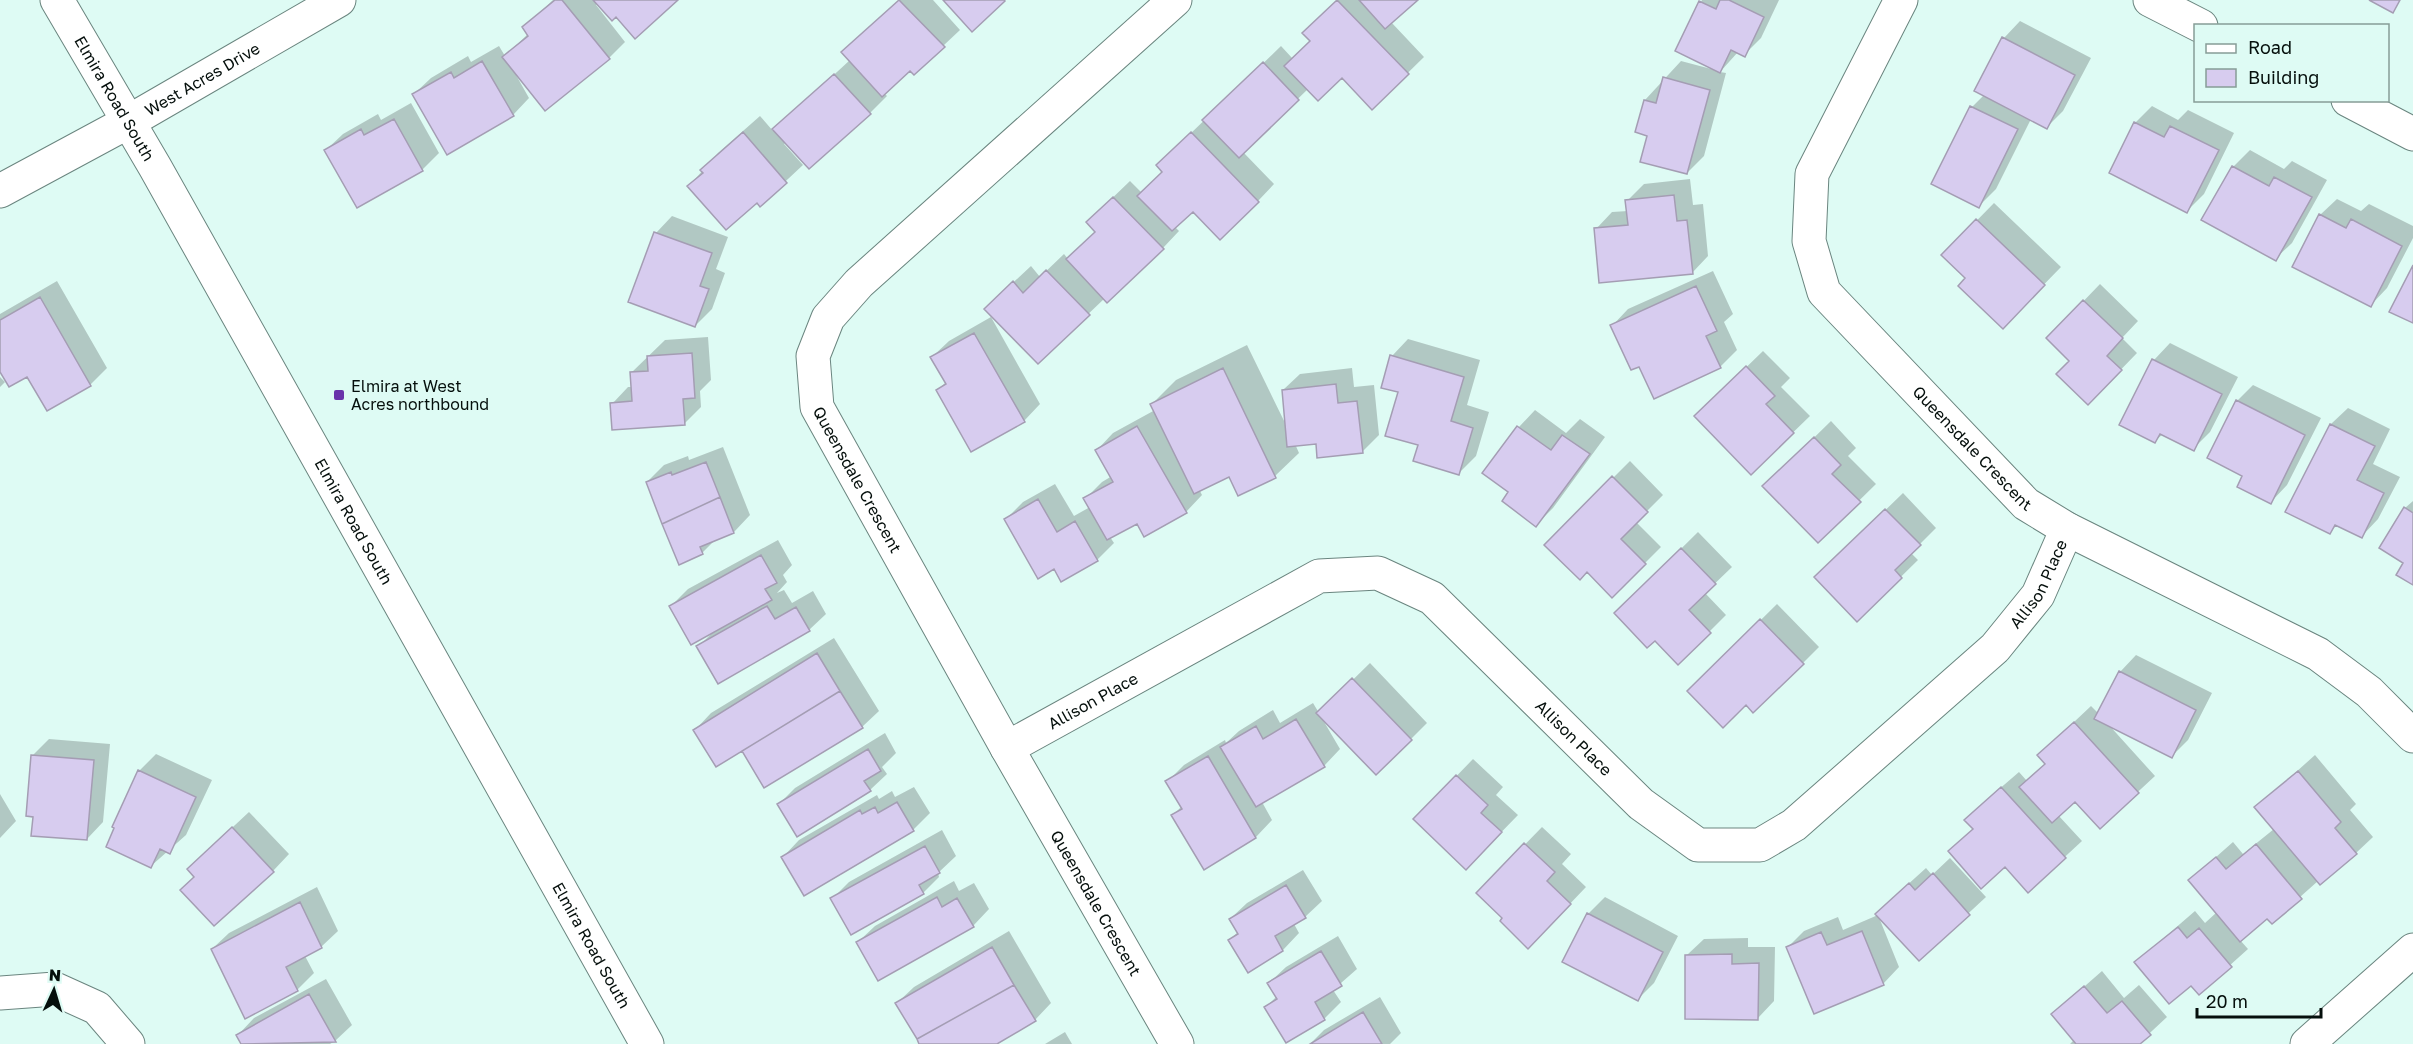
<svg xmlns="http://www.w3.org/2000/svg" width="2413" height="1044" viewBox="0 0 2413 1044" font-family="'Golos Text',sans-serif">
<style>
.shadow{fill:#0003}
.building{fill:#d7ccef;stroke:#a49db3;stroke-width:1.5}
.lines{fill:none;stroke-linecap:round;stroke-linejoin:round}
.minor-casing{stroke:#6a857f;stroke-width:35}
.minor{stroke:#fff;stroke-width:33}
.poi-dot{fill:#6933aa;stroke:#defbf4;stroke-width:2}
.labels{text-anchor:middle;dominant-baseline:central;stroke-width:6;stroke-linejoin:round;paint-order:stroke}
.street-label{font-size:16px;fill:#050f0c;stroke:#defbf4}
.poi-label{font-size:16px;fill:#050f0c;stroke:#defbf4;text-anchor:start}
</style>
<rect width="100%" height="100%" fill="#defbf4"/>
<path class="shadow" d="M553,0H676L616,15L598,3L596,5L625,42L609,58L518,74L516,75L529,98L513,115L414,94L431,78L468,56L471,62L499,46L505,56L529,33L524,27Z
M899,0H933L960,30L943,46L911,69L884,93L887,96L870,113L809,167L786,142L784,144L803,165L760,205L757,201L689,186L718,153L760,116L773,131L850,60L860,36Z
M1337,0H1416L1391,22L1424,57L1372,108L1342,76L1308,89L1243,152L1274,184L1258,201L1193,210L1175,227L1179,231L1163,248L1105,298L1038,362L1002,293L1031,266L1040,277L1064,254L1068,259L1097,231L1105,205L1130,181L1142,193L1164,171L1158,165L1281,46L1293,59L1312,40L1304,33Z
M1702,0H1779L1761,38L1744,55L1738,52L1720,72L1726,73L1704,156L1687,173L1649,135L1645,100L1681,61L1715,70L1677,50Z
M2020,21L2091,58L2063,111L2047,127L2031,119L1996,189L1979,206L1933,184L1972,107L1984,95L2004,38Z
M411,103L439,153L423,169L358,206L326,150L343,134L378,114L381,120Z
M2152,106L2178,120L2188,110L2234,133L2204,194L2187,211L2135,123Z
M2250,150L2284,169L2292,161L2327,180L2292,243L2275,259L2233,167Z
M1690,179L1693,205L1703,204L1708,256L1692,273L1596,229L1612,212L1628,211L1627,201L1644,184Z
M2337,199L2361,211L2369,204L2413,226V238L2387,288L2371,305L2320,215Z
M1994,203L2061,267L2019,310L1967,278L1943,255Z
M672,216L728,237L716,269L725,273L712,309L695,326L656,233Z
M1713,271L1733,314L1724,322L1737,350L1720,367L1640,365L1612,326L1628,309Z
M57,281L107,368L90,385L48,409L28,374L0,369V314Z
M2100,284L2138,321L2122,338L2137,353L2104,387L2071,361L2048,338Z
M991,317L1040,404L1024,421L938,390L946,382L932,357L949,341Z
M708,337L711,380L700,391L701,407L684,424L612,404L628,387H632L631,373L665,340Z
M1408,339L1480,360L1467,405L1489,412L1476,456L1459,473L1420,444L1400,391L1392,356Z
M2170,343L2238,377L2210,432L2193,449L2163,434L2155,441L2154,360Z
M1247,345L1287,427L1283,390L1300,374L1352,368L1354,387L1374,385L1379,435L1362,452L1317,442L1295,444L1299,453L1275,476L1230,475L1199,489L1202,495L1186,512L1137,522L1110,537L1114,543L1097,560L1055,567L1006,519L1023,502L1055,484L1074,516L1090,507L1085,499L1102,482L1112,476L1097,450L1113,433L1155,410L1152,404L1176,380Z
M1763,351L1790,378L1781,387L1810,416L1751,473L1696,416Z
M0,377L5,382L0,387Z
M2253,385L2321,418L2287,485L2271,502L2244,475L2237,401Z
M2348,408L2390,429L2373,464L2400,477L2378,519L2362,536L2338,524L2330,532L2287,512L2331,424Z
M1535,410L1566,433L1580,419L1605,437L1553,508L1536,525L1510,492L1484,472L1519,427Z
M1831,421L1856,448L1848,456L1876,484L1818,541L1781,470Z
M723,447L750,515L734,532L717,538L702,553L647,482L664,465L688,456L689,460Z
M1630,461L1663,495L1636,522L1661,547L1612,596L1587,570L1546,545Z
M1903,493L1936,528L1911,553L1918,560L1857,620L1833,561Z
M2413,501V583L2405,562V508Z
M1698,532L1732,567L1705,593L1726,615L1678,663L1655,639L1616,613Z
M778,540L792,565L783,575L787,582L777,593L784,590L792,603L813,591L826,614L809,630L698,647L713,632L671,606L688,589Z
M1777,604L1819,647L1803,663L1689,691Z
M834,638L879,711L862,727L743,749L695,730L711,713Z
M2136,655L2212,693L2188,740L2172,756L2108,724L2155,776L2100,827L2076,800L2058,815L2082,841L2028,891L2005,865L1950,851L1974,828L1983,803L2019,772L2027,781L2046,763L2056,739L2091,706L2099,714L2120,672Z
M1370,663L1427,723L1411,739L1323,720L1340,749L1324,766L1262,802L1272,820L1256,837L1204,868L1173,815L1182,806L1167,782L1184,765L1225,740L1226,743L1239,731L1273,710L1280,723L1313,703L1319,713Z
M885,733L896,753L882,767L887,774L870,790L779,804L795,788Z
M49,739L110,744L103,822L87,839L35,816L32,756Z
M156,754L212,780L186,835L151,866L139,771Z
M2315,755L2356,804L2350,810L2373,837L2356,853L2318,881L2272,922L2267,917L2240,940L2248,949L2199,993L2191,984L2136,962L2195,911L2205,923L2217,912L2190,880L2233,842L2243,854L2274,829L2256,808Z
M1473,759L1503,787L1496,795L1518,815L1483,851L1415,819Z
M914,787L930,813L913,830L783,857L799,840L877,795L879,799L892,791L895,797Z
M0,794L16,821L0,838Z
M249,812L289,854L273,871L196,876L206,852Z
M1542,827L1571,854L1562,864L1586,887L1545,930L1504,918L1478,893Z
M942,830L956,856L938,873L939,877L923,893L832,899L849,882Z
M1950,858L1986,897L1919,959L1894,897L1926,868L1932,875Z
M1303,870L1322,901L1305,917L1294,924L1299,933L1283,950L1248,971L1229,940L1238,932L1230,919L1247,903Z
M954,881L959,891L974,883L989,909L973,926L858,942L875,926Z
M317,887L338,931L321,947L305,956L314,973L297,990L212,949L229,933Z
M1605,897L1678,936L1654,983L1637,1000L1588,914Z
M1878,915L1899,967L1883,984L1788,947L1804,931L1838,917L1843,930Z
M1009,931L1051,1003L1035,1020L994,1044H921L897,1003L914,987Z
M1338,936L1357,969L1333,990L1341,1002L1324,1019L1286,1041L1266,1007L1277,996L1269,983L1286,967Z
M1748,938V947H1775L1774,1001L1758,1018L1687,955L1704,939Z
M2102,971L2124,998L2139,985L2167,1017L2138,1044H2070L2074,1040L2053,1014Z
M326,979L352,1025L335,1041L330,1044H243L238,1035L254,1018Z
M1380,997L1401,1033L1390,1044H1310L1324,1030Z
M1065,1032L1072,1044H1045Z"/>
<path class="building" d="M555,0H562L610,59L545,111L502,57L528,36L522,27Z
M593,0H678L635,39L616,17L612,21Z
M899,0L945,47L914,75L910,71L882,97L841,52Z
M943,0H1004L1005,1L972,32Z
M1337,0L1409,74L1372,110L1342,78L1318,101L1284,66L1310,41L1302,33Z
M1359,0H1418L1385,29Z
M1720,0H1729L1764,17L1745,57L1731,50L1720,73L1675,51L1699,1L1716,9Z
M2369,0H2400L2393,13Z
M2002,37L2075,75L2047,129L1974,91Z
M482,61L514,116L447,155L412,94L451,72L454,78Z
M1263,62L1299,100L1239,158L1202,120Z
M834,74L871,114L809,169L772,129Z
M1663,77L1710,90L1687,174L1640,162L1647,136L1635,132L1644,100L1656,103Z
M1970,106L2018,129L1979,208L1931,184Z
M394,119L423,171L357,208L324,150L361,129L364,135Z
M2134,122L2164,137L2170,126L2219,150L2187,213L2109,173Z
M743,132L787,183L760,207L757,203L726,230L687,186L703,173L700,170Z
M1191,132L1259,202L1220,240L1193,212L1172,231L1137,196L1162,172L1156,165Z
M2232,166L2269,186L2274,177L2312,197L2276,261L2201,220Z
M1674,195L1677,221L1687,220L1693,274L1599,283L1594,228L1628,225L1625,200Z
M1113,197L1164,249L1107,303L1066,259L1095,232L1086,222Z
M2319,214L2346,228L2351,219L2402,246L2371,307L2292,267Z
M1976,219L2045,285L2003,329L1958,286L1965,278L1941,255Z
M654,232L712,253L700,286L709,289L695,327L628,302Z
M2413,265V323L2389,312Z
M1046,270L1090,315L1038,364L984,309L1013,281L1023,293Z
M1696,286L1717,331L1706,336L1721,368L1654,399L1639,367L1631,370L1610,325Z
M40,297L91,386L47,411L27,377L9,387L0,372V320Z
M2083,300L2123,338L2107,356L2122,370L2088,405L2056,374L2069,361L2046,338Z
M974,333L1025,422L971,452L936,390L946,384L930,357Z
M692,353L695,398L683,399L685,425L612,430L610,403L632,401L630,372L648,371L647,356Z
M1390,355L1464,377L1451,421L1473,428L1459,475L1413,461L1418,445L1385,436L1398,392L1381,388Z
M2152,359L2222,394L2194,451L2160,434L2155,443L2119,425Z
M1746,366L1775,396L1766,404L1794,433L1751,475L1694,416Z
M1223,368L1276,478L1238,496L1229,477L1194,494L1150,404Z
M1336,384L1338,403L1357,401L1363,453L1317,458L1316,444L1287,447L1282,390Z
M2236,400L2305,435L2271,504L2237,487L2242,476L2207,458Z
M2330,424L2375,446L2357,480L2384,493L2362,538L2335,525L2330,534L2285,512Z
M1137,426L1187,513L1144,537L1137,524L1107,540L1083,498L1113,482L1095,450Z
M1517,426L1551,450L1562,435L1590,454L1536,527L1502,501L1508,492L1482,473Z
M1814,437L1841,465L1832,474L1861,502L1818,543L1762,486Z
M706,462L720,497L662,524L646,482L671,472L672,475Z
M1612,476L1648,512L1621,539L1646,564L1612,598L1587,572L1580,580L1544,545Z
M720,497L734,533L700,547L703,554L679,565L662,524Z
M1038,499L1057,532L1075,521L1098,561L1061,582L1054,569L1038,579L1004,519Z
M2404,507L2413,513V585L2396,575L2403,563L2379,548Z
M1885,509L1921,545L1895,570L1902,578L1857,622L1814,577Z
M1681,548L1716,584L1689,610L1711,633L1678,665L1655,641L1647,648L1614,613Z
M761,555L777,583L765,589L772,600L691,645L669,606Z
M767,606L775,619L796,607L810,631L718,684L696,646Z
M1760,619L1804,664L1753,713L1746,705L1723,728L1687,691Z
M817,653L840,691L716,767L693,730Z
M2119,671L2196,710L2172,758L2094,719Z
M1352,678L1412,740L1376,775L1316,713Z
M840,691L863,728L764,788L742,751Z
M1296,719L1325,767L1256,807L1220,747L1256,726L1263,739Z
M2074,722L2139,793L2100,829L2075,802L2052,823L2019,787L2045,764L2037,755Z
M868,749L881,771L864,781L871,791L797,837L777,804Z
M31,755L94,760L87,840L31,836L33,817L26,816Z
M1208,756L1256,838L1204,870L1171,815L1182,809L1165,781Z
M138,770L196,797L170,854L160,849L151,868L106,847L114,828L112,827Z
M2298,771L2341,822L2335,828L2357,854L2320,885L2254,807Z
M1456,775L1488,805L1481,813L1502,832L1466,870L1413,819Z
M2001,787L2066,858L2028,893L2005,867L1981,889L1948,851L1973,829L1964,820Z
M897,802L914,831L804,896L781,857L860,810L862,814L875,807L878,813Z
M232,827L274,872L214,926L180,890L194,877L187,869Z
M1524,843L1555,872L1547,881L1571,904L1528,949L1500,921L1502,918L1476,893Z
M2256,844L2302,899L2272,924L2267,919L2240,942L2188,880L2216,857L2226,869Z
M925,846L940,873L919,885L924,894L851,935L830,898Z
M1933,873L1970,915L1919,961L1875,914L1909,883L1915,890Z
M1286,885L1306,918L1275,936L1283,951L1248,973L1228,940L1238,934L1229,919Z
M937,897L942,907L957,898L974,927L878,981L856,942Z
M300,902L322,948L286,967L298,991L245,1019L211,949Z
M1587,913L1663,952L1638,1001L1562,962Z
M2178,927L2187,938L2199,928L2232,967L2199,995L2191,986L2169,1004L2134,962Z
M1862,931L1884,985L1814,1014L1786,947L1821,932L1827,945Z
M992,947L1014,985L917,1039L895,1003Z
M1321,951L1342,986L1315,1002L1325,1020L1286,1043L1264,1007L1277,999L1267,983Z
M1732,954V964L1759,963L1758,1020L1685,1019V955Z
M1014,985L1036,1021L997,1044H919L917,1039Z
M2084,986L2107,1013L2122,1001L2151,1035L2140,1044H2076L2051,1014Z
M309,994L336,1042L241,1044L236,1035Z
M1363,1012L1382,1044H1310Z"/>
<g class="lines">
<defs>
<g id="minor">
<path id="s1" d="M57,0L155,167L647,1044"/>
<path id="s2" d="M1175,0L859,283L828,318L813,356L817,407L1007,748L1177,1044"/>
<path id="s3" d="M1901,0L1812,174L1809,241L1824,292L2026,504L2067,529L2318,654L2369,692L2413,736"/>
<path d="M2150,0L2201,26"/>
<path d="M2348,100L2413,134"/>
<path id="s4" d="M0,191L128,122L339,0"/>
<path id="s5" d="M1007,748L1319,576L1378,573L1432,598L1641,804L1698,845H1760L1794,825L1995,648L2038,595L2067,529"/>
<path d="M0,993L55,989L97,1008L128,1044"/>
<path d="M2307,1044L2413,950"/>
</g>
</defs>
<use href="#minor" class="minor-casing"/>
<use href="#minor" class="minor"/>
</g>
<rect class="poi-dot" x="333" y="389" width="12" height="12" rx="3"/>
<g class="labels">
<g class="street-label">
<text stroke="none"><textPath href="#s4" startOffset="231">West Acres Drive</textPath></text>
<text stroke="none"><textPath href="#s1" startOffset="114">Elmira Road South</textPath></text>
<text stroke="none"><textPath href="#s3" startOffset="531">Queensdale Crescent</textPath></text>
<text stroke="none"><textPath href="#s2" startOffset="646">Queensdale Crescent</textPath></text>
<text stroke="none"><textPath href="#s1" startOffset="600">Elmira Road South</textPath></text>
<text stroke="none"><textPath href="#s5" startOffset="1286">Allison Place</textPath></text>
<text stroke="none"><textPath href="#s5" startOffset="98">Allison Place</textPath></text>
<text stroke="none"><textPath href="#s5" startOffset="674">Allison Place</textPath></text>
<text stroke="none"><textPath href="#s2" startOffset="1132">Queensdale Crescent</textPath></text>
<text stroke="none"><textPath href="#s1" startOffset="1086">Elmira Road South</textPath></text>
</g>
<g class="poi-label">
<text x="351" y="386">Elmira at West<tspan x="351" dy="18">Acres northbound</tspan></text>
</g>
</g>
<rect x="2194" y="24" width="195" height="78" fill="#defbf4" stroke="#879d97" stroke-width="1.5"/>
<rect x="2206" y="44" width="30" height="9" fill="#ffffff" stroke="#879d97" stroke-width="1.5"/>
<text x="2248" y="54" font-size="18" fill="#050f0c">Road</text>
<rect x="2206" y="69" width="30" height="18" fill="#d7ccef" stroke="#879d97" stroke-width="1.5"/>
<text x="2248" y="84" font-size="18" fill="#050f0c">Building</text>
<g transform="translate(54 990) rotate(4)" stroke="#defbf4" stroke-width="4.5" paint-order="stroke">
<path d="M0-4.5L10 22L0 15L-10 22Z" fill="#050f0c"/>
<text y="-9" font-size="16" font-weight="bold" text-anchor="middle" fill="#050f0c">N</text>
</g>
<path d="M2197 1008v9h124v-9" fill="none" stroke="#050f0c" stroke-width="3"/>
<text x="2206" y="1008" font-size="18" fill="#050f0c" stroke="#defbf4" stroke-width="4.5" paint-order="stroke">20 m</text>
</svg>
